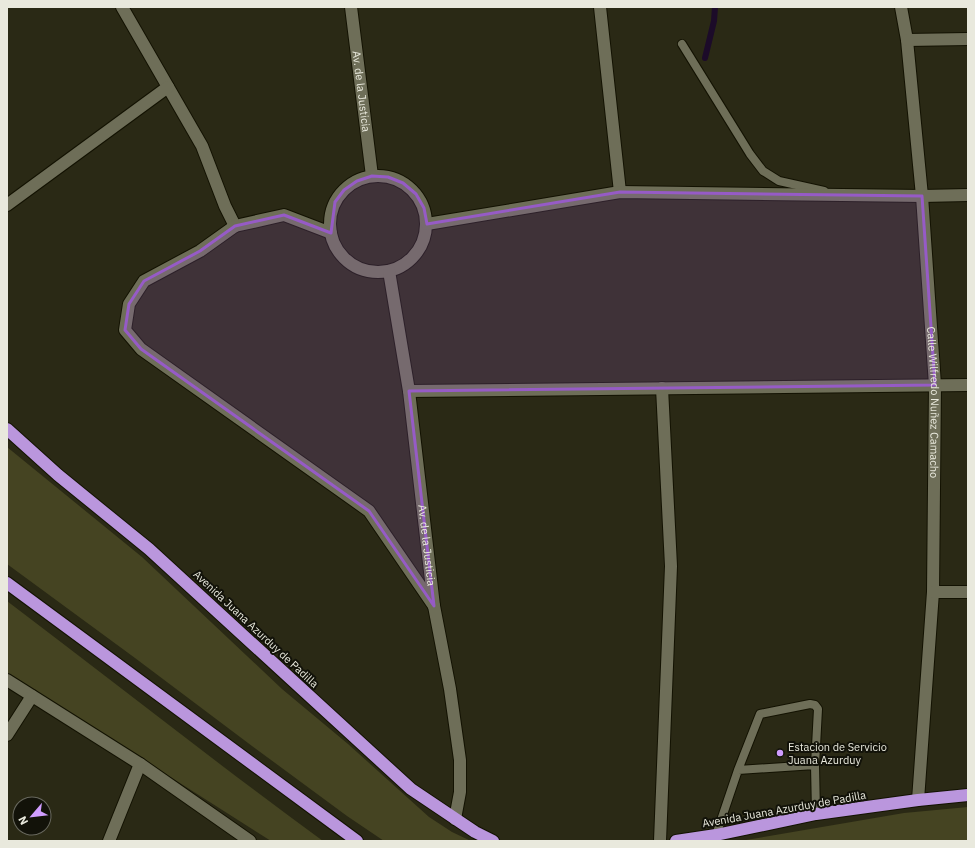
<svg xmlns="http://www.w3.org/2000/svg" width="975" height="848" viewBox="0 0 975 848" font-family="'IBM Plex Sans',sans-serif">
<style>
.green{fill:#454422}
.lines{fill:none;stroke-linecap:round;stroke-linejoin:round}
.stream{stroke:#1c0b29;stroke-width:6}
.lane-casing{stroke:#131202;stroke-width:10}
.street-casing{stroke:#131202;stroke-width:14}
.highway-casing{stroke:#131202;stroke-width:14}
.lane{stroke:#6e6e58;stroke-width:8}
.street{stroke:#6e6e58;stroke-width:12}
.highway{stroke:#ba96dd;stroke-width:12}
.marked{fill:#965bc6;fill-opacity:0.2;stroke:#965bc6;stroke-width:3;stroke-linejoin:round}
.poi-dot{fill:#d09dff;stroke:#121209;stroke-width:1.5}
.labels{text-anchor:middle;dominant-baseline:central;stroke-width:4;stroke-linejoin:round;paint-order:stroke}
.street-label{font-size:11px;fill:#e9e9dd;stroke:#121209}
.poi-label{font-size:11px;fill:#e9e9dd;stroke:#121209;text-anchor:start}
</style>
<rect width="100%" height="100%" fill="#2a2915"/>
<path class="green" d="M7,447L142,557L282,689L348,744L429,817L452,832L471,841H384L347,816L248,743L135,658L7,564Z
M7,601C113,681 216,763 323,841H271L7,673Z
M968,807V841H740L904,813Z"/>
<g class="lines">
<path class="stream" d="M705,58L714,21L715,7"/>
<defs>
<path id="lane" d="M682,44L750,154L763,171L779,181L824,191
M738,770L760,714L810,704L815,705L818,709L815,765
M716,835L738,770L815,765L816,814"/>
<g id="street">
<path d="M122,7L202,146L225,206L235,226L284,215L331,233"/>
<path id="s1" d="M351,7L372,176"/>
<path d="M600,7L620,192"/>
<path id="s2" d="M901,7L907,40L922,196L935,385L933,592L918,800"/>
<path d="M907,40L968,39"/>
<circle cx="378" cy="224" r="48"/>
<path d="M7,205L168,87"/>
<path d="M427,224L620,192L922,196L968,195"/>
<path d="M235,226L200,251L144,281L129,304L125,330L141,349L369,511L434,606"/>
<path id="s3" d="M389,271L409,391L434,606L450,689L460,760V792L455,819"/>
<path d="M409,391L968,385"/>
<path d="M933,592H968"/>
<path d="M7,680L140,764L250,841"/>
<path d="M7,735L32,696"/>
<path d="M109,841L140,764"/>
<path d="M660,841L671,566L662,388"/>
</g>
<path id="highway" d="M7,429L58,475L149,549L411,789L475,832L493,841
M7,583L357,841
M676,841L716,835L816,814L918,800L968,795"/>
</defs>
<use href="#lane" class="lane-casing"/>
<use href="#street" class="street-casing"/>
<use href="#highway" class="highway-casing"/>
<use href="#lane" class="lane"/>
<use href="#street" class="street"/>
<use href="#highway" class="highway"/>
</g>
<path class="marked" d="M372,176L388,177L403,183L416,194L424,208L427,224L620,192L922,196L935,385L409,391L434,606L369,511L141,349L125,330L129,304L144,281L200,251L235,226L284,215L331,233L335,202L344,190L357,181Z"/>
<circle class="poi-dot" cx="780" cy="753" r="4"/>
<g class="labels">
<g class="street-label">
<text stroke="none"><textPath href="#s1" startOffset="85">Av. de la Justicia</textPath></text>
<text stroke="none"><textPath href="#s2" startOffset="397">Calle Wilfredo Nuñez Camacho</textPath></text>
<text stroke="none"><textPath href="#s3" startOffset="277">Av. de la Justicia</textPath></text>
<text transform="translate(256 629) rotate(43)">Avenida Juana Azurduy de Padilla</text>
<text transform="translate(784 809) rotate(-10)">Avenida Juana Azurduy de Padilla</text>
</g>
<g class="poi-label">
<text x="788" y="747">Estacion de Servicio<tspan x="788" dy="13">Juana Azurduy</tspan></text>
</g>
</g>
<rect width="975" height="848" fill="none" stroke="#e9e9dd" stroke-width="16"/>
<g transform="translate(32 816) rotate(242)"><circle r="19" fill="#121209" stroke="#68685e"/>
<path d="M0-3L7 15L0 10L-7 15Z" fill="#d09dff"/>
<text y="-6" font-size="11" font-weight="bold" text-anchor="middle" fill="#e9e9dd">N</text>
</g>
</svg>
